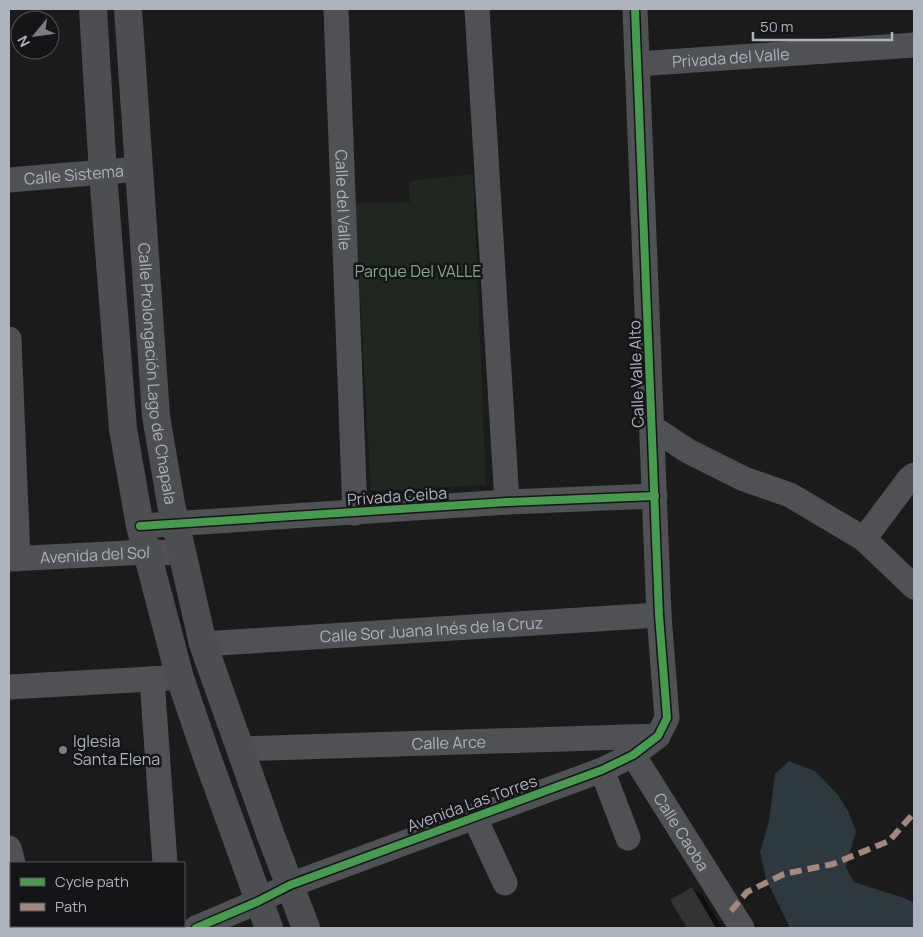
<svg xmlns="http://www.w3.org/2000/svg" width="923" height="937" viewBox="0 0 923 937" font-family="Manrope,sans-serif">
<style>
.green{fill:#1f2720}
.water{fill:#2d383f}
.shadow{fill:#0007}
.building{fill:#333334}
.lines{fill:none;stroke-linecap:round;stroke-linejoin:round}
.minor{stroke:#505155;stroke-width:25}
.major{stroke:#4d4e51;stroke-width:28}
.quiet{stroke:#a5887d;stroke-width:6;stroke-dasharray:12 6;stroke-linecap:butt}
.cycleway-casing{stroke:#151518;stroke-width:11}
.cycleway{stroke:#469c4c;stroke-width:8}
.poi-dot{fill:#797d85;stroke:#151518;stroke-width:2}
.labels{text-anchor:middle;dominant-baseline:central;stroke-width:5;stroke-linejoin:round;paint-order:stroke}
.street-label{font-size:16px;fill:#acb2be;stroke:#151518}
.park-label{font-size:16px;fill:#82aa83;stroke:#151518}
.poi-label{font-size:16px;fill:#acb2be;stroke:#151518;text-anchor:start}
</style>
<rect width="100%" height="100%" fill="#1b1b1c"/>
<path class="green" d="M473,174L486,485L371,491L355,203L410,202L409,181Z"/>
<path class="water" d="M789,761L815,771L838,795L848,811L856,831L846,867L854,882L904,898L914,903V928H790L766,879L760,852L769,821L775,774Z"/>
<path class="shadow" d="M692,889L702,895L722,928H688L672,901Z"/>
<path class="building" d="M692,887L716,928H687L670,900Z"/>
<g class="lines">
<g class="minor">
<path id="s1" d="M336,9L355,513"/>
<path d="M477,9L507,502"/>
<path id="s2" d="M637,64L914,45"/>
<path id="s3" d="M9,180L139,169"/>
<path d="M9,339L18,559"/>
<path d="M653,428L688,451L744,479L790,495L864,539L914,587"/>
<path d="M140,526L507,502L655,496"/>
<path d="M864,539L909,479L914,475"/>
<path id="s4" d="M9,559L147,552L182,553"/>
<path id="s5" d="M203,644L659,615"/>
<path d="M152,679L165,863"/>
<path d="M9,687L168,678"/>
<path id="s6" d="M625,742L742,928"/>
<path id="s7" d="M240,749L658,736"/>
<path d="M602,770L628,838"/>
<path d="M474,816L505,883"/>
<path d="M9,848L13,863"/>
<path d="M32,926L33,928"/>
<path d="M169,926V928"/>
<path d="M196,928L259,901L290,885L602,770L633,755L658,736L667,718L659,615L635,9"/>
</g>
<g class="major">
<path d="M93,9L103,173L123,429L140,526L180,678L207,757L269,928"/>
<path id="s8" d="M128,9L156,416L171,504L203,644L271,836L306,928"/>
</g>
<path class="quiet" d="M731,911L747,892L784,874L833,864L889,841L914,813"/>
<defs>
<path id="cycleway" d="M140,526L507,502L655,496
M196,928L259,901L290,885L602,770L633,755L658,736L667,718L659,615L635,9"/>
</defs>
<use href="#cycleway" class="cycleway-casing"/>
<use href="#cycleway" class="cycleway"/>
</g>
<circle class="poi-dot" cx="63" cy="750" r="5"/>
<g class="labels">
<g class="street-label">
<text stroke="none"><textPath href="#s2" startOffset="94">Privada del Valle</textPath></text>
<text stroke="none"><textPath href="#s3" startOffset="65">Calle Sistema</textPath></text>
<text stroke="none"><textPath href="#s1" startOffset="191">Calle del Valle</textPath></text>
<text stroke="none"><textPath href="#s8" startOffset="366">Calle Prolongación Lago de Chapala</textPath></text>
<text transform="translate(636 374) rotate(-92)">Calle Valle Alto</text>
<text transform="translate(397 496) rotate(-4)">Privada Ceiba</text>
<text stroke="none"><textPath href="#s4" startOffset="86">Avenida del Sol</textPath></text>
<text stroke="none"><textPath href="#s5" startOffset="229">Calle Sor Juana Inés de la Cruz</textPath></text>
<text stroke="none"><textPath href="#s7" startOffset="209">Calle Arce</textPath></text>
<text transform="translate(472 803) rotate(-20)">Avenida Las Torres</text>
<text stroke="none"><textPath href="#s6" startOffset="106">Calle Caoba</textPath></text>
</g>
<g class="park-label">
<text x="418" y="271">Parque Del VALLE</text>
</g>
<g class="poi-label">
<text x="73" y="741">Iglesia<tspan x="73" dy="18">Santa Elena</tspan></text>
</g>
</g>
<rect width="923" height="937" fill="none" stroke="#acb2be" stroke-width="20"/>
<rect x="10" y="862" width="175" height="65" fill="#151518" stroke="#51545a"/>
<rect x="20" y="878" width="25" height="8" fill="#469c4c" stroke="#51545a"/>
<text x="55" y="887" font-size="15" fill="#acb2be">Cycle path</text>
<rect x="20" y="903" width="25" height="8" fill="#a5887d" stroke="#51545a"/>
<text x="55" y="912" font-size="15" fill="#acb2be">Path</text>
<g transform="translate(35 35) rotate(241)"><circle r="24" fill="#151518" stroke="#51545a"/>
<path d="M0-4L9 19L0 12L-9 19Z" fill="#797d85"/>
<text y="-8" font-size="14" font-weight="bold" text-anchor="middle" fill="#acb2be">N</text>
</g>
<path d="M753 32v8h139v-8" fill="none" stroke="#acb2be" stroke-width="2.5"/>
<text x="760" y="32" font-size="15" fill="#acb2be" stroke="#151518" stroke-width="4" paint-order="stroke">50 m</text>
</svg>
